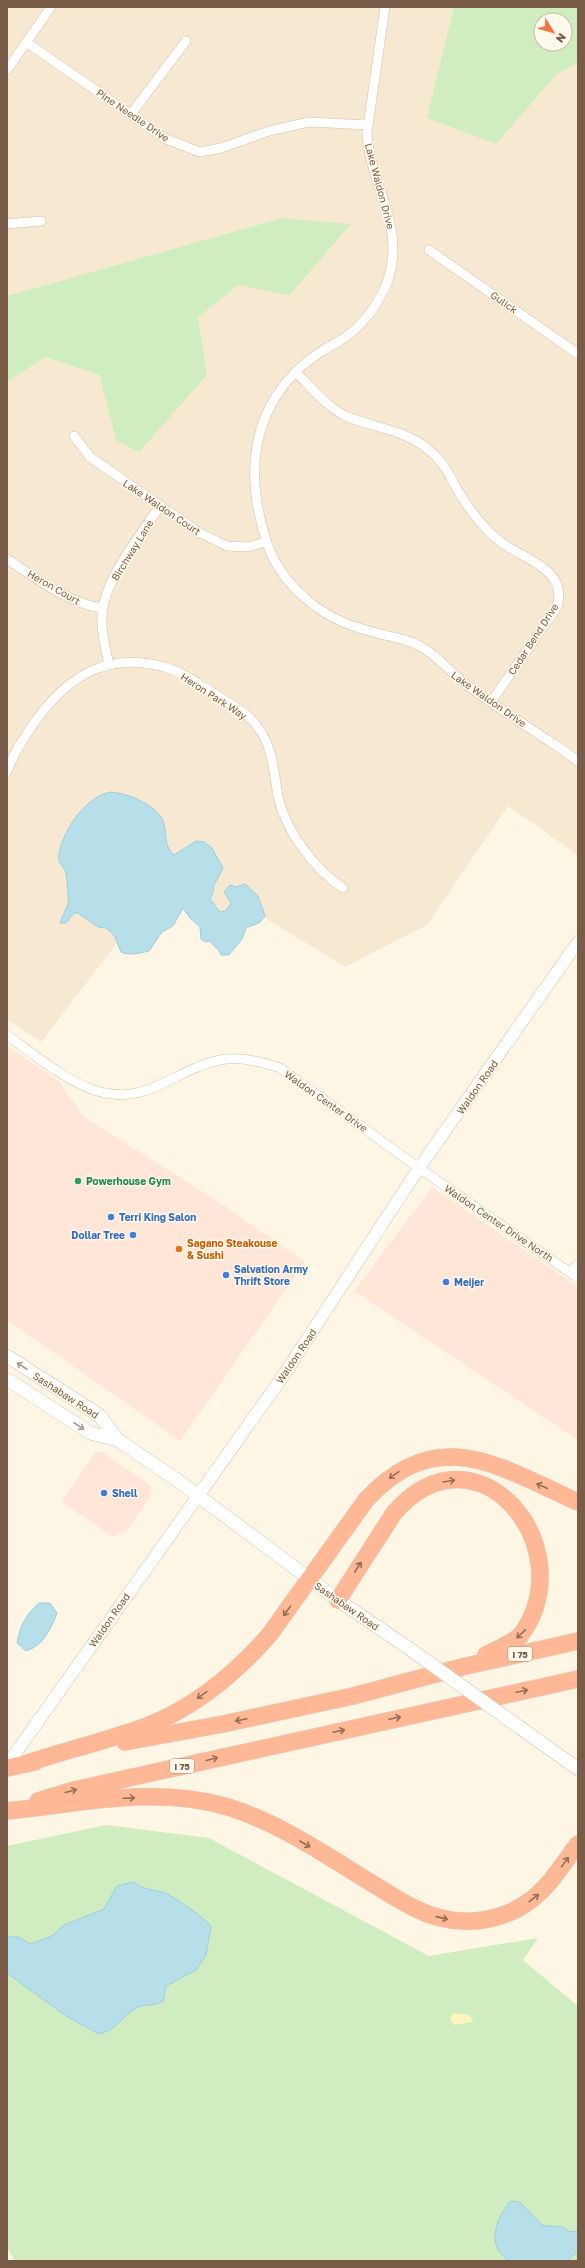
<svg xmlns="http://www.w3.org/2000/svg" width="585" height="2268" viewBox="0 0 585 2268" font-family="'Golos Text',sans-serif">
<style>
.residential{fill:#f7e8d1}
.commercial{fill:#ffe6d7}
.green{fill:#d0edc1;fill-rule:evenodd}
.sand{fill:#fff5bd}
.water{fill:#b6dfea;stroke:#9bcedc}
.lines{fill:none;stroke-linecap:round;stroke-linejoin:round}
.minor-casing{stroke:#d3c0ab;stroke-width:10}
.tertiary-casing{stroke:#d3c0ab;stroke-width:13}
.secondary-casing{stroke:#d6c0a9;stroke-width:14}
.motorway-casing{stroke:#dfd8d3;stroke-width:18}
.minor{stroke:#fff;stroke-width:9}
.tertiary{stroke:#fff;stroke-width:12}
.secondary{stroke:#fff;stroke-width:13}
.motorway{stroke:#feb895;stroke-width:17}
.secondary-bridge-casing{stroke:#d6c0a9;stroke-width:14;stroke-linecap:butt}
.secondary-bridge{stroke:#fff;stroke-width:13}
.oneway{stroke:#af9d91}
.oneway2{stroke:#946e57}
.leisure-dot{fill:#2e9e5b;stroke:#fff9ec;stroke-width:1.5}
.shop-dot{fill:#3f7fe0;stroke:#fff9ec;stroke-width:1.5}
.food-dot{fill:#e8710a;stroke:#fff9ec;stroke-width:1.5}
.labels{text-anchor:middle;dominant-baseline:central;stroke-width:3;stroke-linejoin:round;paint-order:stroke}
.shield{fill:#fff9ec;stroke:#a18b78;stroke-width:1}
.shield-label{font-size:9px;font-weight:bold;fill:#795c47}
.street-label{font-size:10px;fill:#795c47;stroke:#fff9ec}
.leisure-label{font-size:10px;font-weight:bold;fill:#27864d;stroke:#fff9ec;text-anchor:start}
.shop-label{font-size:10px;font-weight:bold;fill:#366cbe;stroke:#fff9ec;text-anchor:start}
.food-label{font-size:10px;font-weight:bold;fill:#c56008;stroke:#fff9ec;text-anchor:start}
</style>
<rect width="100%" height="100%" fill="#fef6e4"/>
<path class="residential" d="M7,7H454L428,118L496,144L557,74L578,63V855L508,806L427,925L345,967L252,910L224,931L168,877L41,1042L7,1019V382L44,357L99,375L116,440L207,375L198,317L239,285L289,296L350,224L282,218L7,296Z"/>
<path class="commercial" d="M7,1046L59,1081L83,1116L216,1200L305,1262L180,1441L7,1320Z
M432,1187L578,1287V1440L354,1291Z
M101,1451L149,1484L152,1493L128,1529L113,1537L62,1502L95,1453Z"/>
<path class="green" d="M454,7H578V63L557,74L496,144L427,118ZM541,20H565V44H541Z
M282,218L351,224L289,296L239,285L198,317L207,375L139,452L116,440L99,375L45,357L7,382V296Z
M106,1825L209,1838L429,1956L538,1938L523,1960L578,2006V2261H15L7,2248V1846Z"/>
<path class="sand" d="M454,2013L468,2015L473,2019L472,2022L454,2025L450,2018Z"/>
<path class="water" d="M111,792C127,793 160,806 164,824C167,835 164,847 174,855L196,841L204,842L212,848L223,868L214,885L213,893L210,899L220,912L226,911L231,903L224,892L230,885L236,887L245,884L258,896L265,916L259,923L246,928L242,939L229,955H221C219,948 213,947 210,941L205,942L201,939L200,927L190,918L183,908L173,926L162,932L149,951C140,953 128,956 121,952L115,937L110,931L106,928L98,927L78,913H74L66,923H60C62,916 66,910 68,904C69,898 67,879 66,873C64,866 57,863 59,854C63,830 86,796 111,792Z
M39,1603H50L57,1613C51,1629 43,1646 26,1651L17,1643C20,1625 26,1615 39,1603Z
M134,1882C144,1891 157,1889 169,1895C184,1904 199,1914 211,1926L206,1955L196,1970L166,1986L163,2001C155,2007 144,2003 136,2008C122,2017 116,2030 99,2034L66,2016L7,1973V1937H19L30,1944L52,1936L64,1925L104,1909L117,1886Z
M515,2201L521,2203L541,2224L546,2226L563,2227L569,2232L578,2231V2251L567,2261H508C505,2257 500,2253 498,2249C490,2234 500,2213 510,2202Z"/>
<g class="lines">
<defs>
<path id="minor" d="M385,7L367,133C370,186 406,225 388,280C380,303 362,327 341,340C334,344 328,347 322,351C266,387 246,444 258,508C265,545 275,572 304,597C328,619 354,628 385,635C396,638 408,640 418,645C435,653 452,674 468,686C492,704 518,720 543,737C555,745 568,752 578,762
M26,42L166,139L200,152L221,148L269,131L309,122L368,125
M7,70L51,7
M131,114L186,41
M7,224L41,221
M429,250L578,354
M295,372C312,387 327,408 348,417C375,428 406,430 429,450C444,462 448,473 457,489C467,506 481,526 497,539C520,559 569,567 557,607L491,702
M74,436L90,457L200,533L227,546L248,547L265,542
M7,559C34,577 71,605 103,608
M109,665C106,650 101,633 102,617C103,580 140,536 160,506
M7,772C12,756 21,743 30,729C62,681 103,650 164,667C181,671 197,683 212,692C225,701 241,709 252,720C273,742 273,769 278,796C285,830 314,869 343,888
M7,1035C31,1052 66,1081 94,1090C147,1108 174,1069 220,1060C240,1056 261,1062 280,1068L419,1168L578,1278
M570,1272L578,1264"/>
<path id="tertiary" d="M7,1765L281,1379L419,1168L578,942"/>
<path id="secondary" d="M7,1356L99,1415L118,1440L177,1480L338,1600L407,1647
M7,1379L90,1433L118,1440
M522,1729L578,1769"/>
<path id="motorway" d="M338,1600L394,1513C478,1417 585,1550 520,1636C510,1644 497,1649 486,1655
M125,1742L223,1724L353,1696L462,1667L578,1641
M25,1764C66,1750 107,1741 147,1726C195,1707 237,1672 270,1634L366,1500C438,1422 499,1467 578,1502
M7,1768L35,1762
M38,1801L74,1790L578,1679
M7,1811C79,1804 156,1785 228,1807C280,1823 327,1856 373,1884C395,1897 416,1912 441,1918C472,1926 506,1919 531,1900C551,1885 563,1863 578,1844"/>
</defs>
<use href="#minor" class="minor-casing"/>
<use href="#tertiary" class="tertiary-casing"/>
<use href="#secondary" class="secondary-casing"/>
<use href="#motorway" class="motorway-casing"/>
<use href="#minor" class="minor"/>
<use href="#tertiary" class="tertiary"/>
<use href="#secondary" class="secondary"/>
<use href="#motorway" class="motorway"/>
<defs>
<path id="secondary-bridge" d="M407,1647L522,1729"/>
</defs>
<use href="#secondary-bridge" class="secondary-bridge-casing"/>
<use href="#secondary-bridge" class="secondary-bridge"/>
</g>
<defs><path id="oneway-shaft" d="M-6 0H5M1.5-3L5.5 0L1.5 3" fill="none" stroke-width="1.6" stroke-linecap="round" stroke-linejoin="round"/></defs>
<g class="oneway">
<use href="#oneway-shaft" transform="translate(22 1366) rotate(-147)"/>
<use href="#oneway-shaft" transform="translate(79 1426) rotate(33)"/>
</g>
<g class="oneway2">
<use href="#oneway-shaft" transform="translate(394 1475) rotate(145)"/>
<use href="#oneway-shaft" transform="translate(449 1481) rotate(-9)"/>
<use href="#oneway-shaft" transform="translate(542 1486) rotate(-156)"/>
<use href="#oneway-shaft" transform="translate(358 1567) rotate(-57)"/>
<use href="#oneway-shaft" transform="translate(287 1611) rotate(126)"/>
<use href="#oneway-shaft" transform="translate(521 1634) rotate(137)"/>
<use href="#oneway-shaft" transform="translate(522 1691) rotate(-12)"/>
<use href="#oneway-shaft" transform="translate(202 1695) rotate(145)"/>
<use href="#oneway-shaft" transform="translate(395 1718) rotate(-12)"/>
<use href="#oneway-shaft" transform="translate(241 1720) rotate(168)"/>
<use href="#oneway-shaft" transform="translate(339 1731) rotate(-12)"/>
<use href="#oneway-shaft" transform="translate(212 1759) rotate(-14)"/>
<use href="#oneway-shaft" transform="translate(71 1791) rotate(-15)"/>
<use href="#oneway-shaft" transform="translate(129 1798) rotate(-2)"/>
<use href="#oneway-shaft" transform="translate(305 1844) rotate(30)"/>
<use href="#oneway-shaft" transform="translate(565 1862) rotate(-54)"/>
<use href="#oneway-shaft" transform="translate(534 1898) rotate(-38)"/>
<use href="#oneway-shaft" transform="translate(442 1918) rotate(13)"/>
</g>
<circle class="leisure-dot" cx="78" cy="1181" r="4"/>
<g class="shop-dot">
<circle cx="111" cy="1217" r="4"/>
<circle cx="133" cy="1235" r="4"/>
<circle cx="226" cy="1275" r="4"/>
<circle cx="446" cy="1282" r="4"/>
<circle cx="104" cy="1493" r="4"/>
</g>
<circle class="food-dot" cx="179" cy="1249" r="4"/>
<g class="labels">
<g class="shield">
<rect x="508" y="1647" width="24" height="14" rx="3"/>
<rect x="170" y="1759" width="24" height="14" rx="3"/>
</g>
<g class="shield-label">
<text x="520" y="1654">I 75</text>
<text x="182" y="1766">I 75</text>
</g>
<g class="street-label">
<text transform="translate(133 115) rotate(34)">Pine Needle Drive</text>
<text transform="translate(380 186) rotate(75)">Lake Waldon Drive</text>
<text transform="translate(504 302) rotate(35)">Gulick</text>
<text transform="translate(162 507) rotate(34)">Lake Waldon Court</text>
<text transform="translate(132 550) rotate(-58)">Birchway Lane</text>
<text transform="translate(54 587) rotate(30)">Heron Court</text>
<text transform="translate(533 639) rotate(-57)">Cedar Bend Drive</text>
<text transform="translate(214 696) rotate(33)">Heron Park Way</text>
<text transform="translate(489 699) rotate(35)">Lake Waldon Drive</text>
<text transform="translate(477 1087) rotate(-55)">Waldon Road</text>
<text transform="translate(326 1101) rotate(35)">Waldon Center Drive</text>
<text transform="translate(499 1223) rotate(34)">Waldon Center Drive North</text>
<text transform="translate(296 1356) rotate(-56)">Waldon Road</text>
<text transform="translate(66 1395) rotate(33)">Sashabaw Road</text>
<text transform="translate(347 1606) rotate(35)">Sashabaw Road</text>
<text transform="translate(109 1620) rotate(-55)">Waldon Road</text>
</g>
<g class="leisure-label">
<text x="86" y="1181">Powerhouse Gym</text>
</g>
<g class="shop-label">
<text x="119" y="1217">Terri King Salon</text>
<text x="125" y="1235" text-anchor="end">Dollar Tree</text>
<text x="234" y="1269">Salvation Army<tspan x="234" dy="12">Thrift Store</tspan></text>
<text x="454" y="1282">Meijer</text>
<text x="112" y="1493">Shell</text>
</g>
<g class="food-label">
<text x="187" y="1243">Sagano Steakouse<tspan x="187" dy="12">&amp; Sushi</tspan></text>
</g>
</g>
<rect width="585" height="2268" fill="none" stroke="#795c47" stroke-width="16"/>
<g transform="translate(553 32) rotate(127)"><circle r="19" fill="#fff9ec" stroke="#c9baaa"/>
<path d="M0-3L7 15L0 10L-7 15Z" fill="#f3733e"/>
<text y="-6" font-size="11" font-weight="bold" text-anchor="middle" fill="#795c47">N</text>
</g>
</svg>
